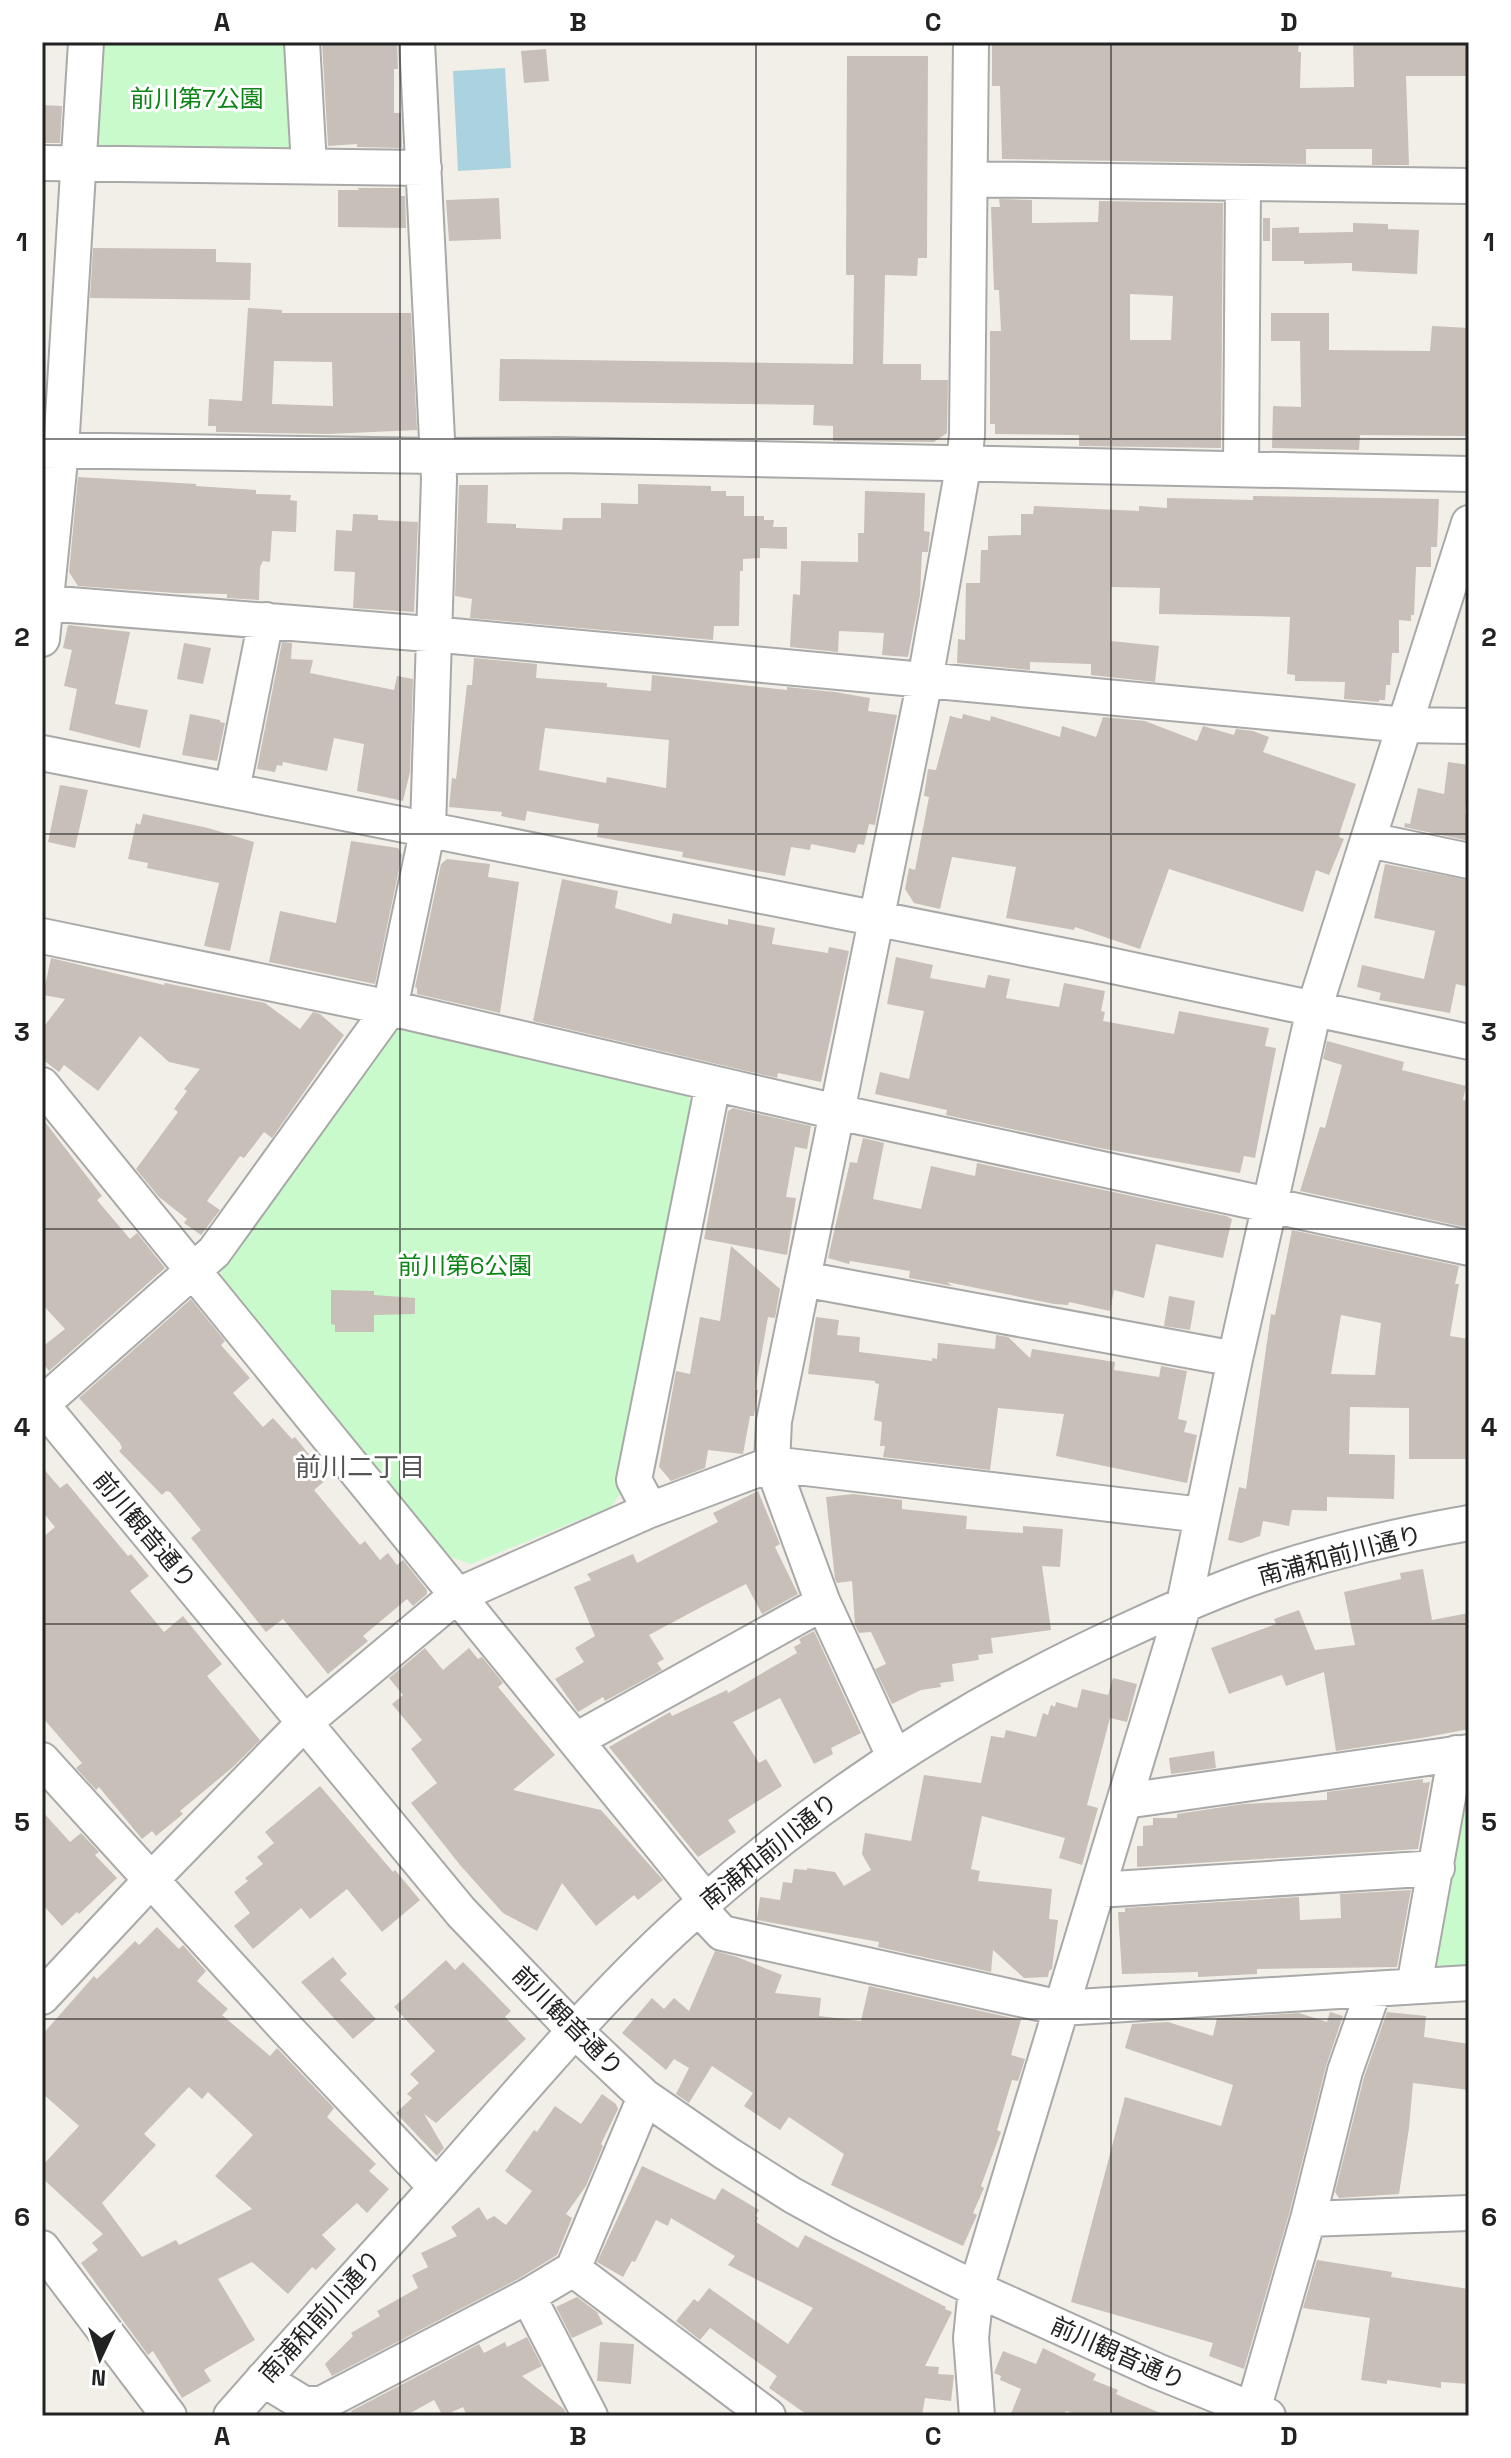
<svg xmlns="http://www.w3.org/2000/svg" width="1511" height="2458" viewBox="0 0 1511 2458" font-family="'Space Grotesk','Noto Sans JP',sans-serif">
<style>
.park{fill:#c8facc}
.water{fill:#aad3df}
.building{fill:#c7bfb8;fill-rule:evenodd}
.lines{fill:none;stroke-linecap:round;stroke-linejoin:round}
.minor-casing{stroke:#a9a9a9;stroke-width:38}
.minor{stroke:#fff;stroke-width:34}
.grid{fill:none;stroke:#222;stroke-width:2;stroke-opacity:0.55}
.labels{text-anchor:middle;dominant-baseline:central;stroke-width:6;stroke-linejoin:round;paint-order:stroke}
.park-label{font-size:24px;fill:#0c8416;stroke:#fff}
.street-label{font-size:24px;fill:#222;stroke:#fff}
.neighbourhood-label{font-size:26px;fill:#555;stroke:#fff}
.neatline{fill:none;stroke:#222;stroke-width:3}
.grid-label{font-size:26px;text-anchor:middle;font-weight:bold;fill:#222}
</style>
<rect width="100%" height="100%" fill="#f2efe9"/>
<path class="park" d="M98,42H295V154L99,155L92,145Z
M403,1027L683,1091L696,1107L622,1491L611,1507L471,1564L445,1555L220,1280L225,1259L391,1035Z
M1469,1765V1968L1435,1970L1428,1960Z"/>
<path class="water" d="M505,68L511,168L458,171L453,71Z"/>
<path class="building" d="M322,42H397L398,69H394V113H401L402,148L357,147V144L328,146Z
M992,42H1299L1298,52H1301L1300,88L1354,87L1353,42H1469V76H1406L1409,165H1372V149H1306V164L1002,159L1000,86H992Z
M546,49L549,81L524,83L521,51Z
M847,56H928L927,258H918L917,276L885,275L883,364H921V380H948L947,433L934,442L833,441V426L813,425L814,405L499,401L500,359L853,364L854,275H846Z
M42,105L62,106L60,143H42Z
M358,188H401V196H405L406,228L338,227V190H359Z
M499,198L501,239L449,241L446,200Z
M999,199L1032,200V223L1098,222L1099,201L1223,203L1221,448L1079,446V435L995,434V424H990V331H1001L999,290H994L991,207H1000ZM1130,294L1173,296L1171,340H1130Z
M1263,218H1270V241H1263Z
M1353,223L1388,224V229L1419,230L1417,274L1352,271V263L1304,264V261H1272V228L1299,227V233L1353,232Z
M93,248L216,249V262L251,263L250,300L90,298Z
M248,308L282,310V313H411L417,430L328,434L216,432V426H208L209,399L242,401ZM274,361L332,362L333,406L272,404Z
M1271,313H1329V350L1430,351L1432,326L1469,328V436L1360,435L1359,450L1272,448L1273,406L1301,407L1300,341H1271Z
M78,477L196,484V486L256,490V494L291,495L290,500L297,501L296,532L272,531L270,562L263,561L260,567L259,600L227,598V594L175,593L78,586L69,572Z
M638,484L711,486V491H726V496H744V516H764V520H774L773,527H787V549L760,548V558L743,559V571H740L739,626H714L713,640L470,618L472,599L455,596L459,485H488L487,523L516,524V528L562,530L563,518H601V503L638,504Z
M865,491L925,493L924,531L930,532L928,552H922L920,595L908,657L882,655L884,633L839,631L838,652L790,647L793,594L800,595L801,561L858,562V533H864Z
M1253,496L1439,499L1437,547H1431V567H1416L1414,615H1411V621L1399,620V653H1392L1390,685H1386L1385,700H1379V702L1344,699L1345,682L1295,681V675L1287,674L1290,617L1159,614L1160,588L1111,587V641L1159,646L1155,682L1091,675V664L1030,662V670L957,663L958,639L965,640L966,583H980L981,550H988V536L1021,535V514H1033L1034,506L1139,511V506L1167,508V498L1253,500Z
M353,514L378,515V520L418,522L414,612L353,608L355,572L334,571L336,530L352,531Z
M68,625L130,632L115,704L148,710L140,748L69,730L77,689L64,686L72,650L63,648Z
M282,642L292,643L291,659L313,660L310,673L394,690L397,676L413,679L410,772L403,801L357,791L364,744L334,738L327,771L283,762L282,766L277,765L275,772L257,769Z
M184,643L211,648L203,684L177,679Z
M474,658L537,664L536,678L607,683V687L651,691L652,675L787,690V687L835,692L870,698L868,711L897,715L875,825L869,824L864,845L858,844L855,853L811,844L810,850L791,847L785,876L682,857L683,852L597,837L599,824L527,811L525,821L501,816L502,812L449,807L452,778L456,779L467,685H472ZM545,728L669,740L666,788L607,777L606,783L539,770Z
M190,714L220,720V722L225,723L217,761L182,755Z
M963,714L990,721L991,716L1060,737L1062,726L1096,737L1103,717L1145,721L1197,741L1203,726L1234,735L1236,729L1253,731L1269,737L1263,752L1356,784L1340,832L1339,837L1344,839L1329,875L1316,870L1303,912L1169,869L1140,949L1075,927L1074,930L1006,918L1016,867L952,857L940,909L914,903L905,889L909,868L915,870L929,797L924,796L928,769L936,770L950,716L962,719Z
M1448,762L1469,765L1465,813L1469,814V841L1404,827L1405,823L1410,824L1418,788L1444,794Z
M60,785L88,790L75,848L48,842Z
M143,814L208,828L254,842L230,951L204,946L219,883L147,868L148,863L128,859L136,823L140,825Z
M351,841L398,848L402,855L375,984L269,962L280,911L336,923Z
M447,859L490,864L488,877L519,882L500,1013L417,994V988L415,987L441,864Z
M1385,864L1469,880V987L1456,984L1450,1013L1379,1000L1381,993L1357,987L1362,965L1424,979L1435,931L1374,918Z
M562,879L618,891L615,908L671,924L673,913L728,925V919L775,928L772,944L828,953L829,947L849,951L821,1082L778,1073L777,1078L533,1021Z
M896,957L933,965L930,978L985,988L988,975L1010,979L1006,998L1059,1007L1064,983L1105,991L1101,1011L1105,1012L1103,1021L1174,1034L1179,1011L1269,1028L1265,1046L1276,1048L1255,1158L1244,1156L1240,1173L1099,1148L946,1115L947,1110L875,1094L880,1072L909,1079L924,1011L887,1004Z
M51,958L164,985L165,983L265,1003L300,1029L313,1012L320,1014L344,1035L272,1138L264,1132L244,1158L240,1156L207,1201L220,1210L201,1235L184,1223L187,1219L159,1197L136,1169L178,1112L174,1109L187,1091L184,1089L200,1069L169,1062L140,1036L98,1091L64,1065L59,1072L42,1059V1029L65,999L43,995Z
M1327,1041L1404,1062L1402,1070L1466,1086L1463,1100L1469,1101V1228L1300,1191L1320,1127L1325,1128L1342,1065L1323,1059Z
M733,1108L811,1126L807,1149L795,1147L786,1197L796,1198L787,1255L704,1239L728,1111Z
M42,1118L102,1196L97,1200L130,1239L137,1233L165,1268L49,1371L42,1362V1347L65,1329L42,1304Z
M863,1138L884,1143L873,1199L921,1209L931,1166L975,1176L977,1163L1226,1216L1232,1219L1223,1258L1156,1244L1144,1298L1114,1290L1110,1311L1069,1302L1068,1305L1054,1304L947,1282L952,1286L909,1278L910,1271L850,1261L849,1264L828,1258L850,1162L857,1163Z
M1292,1230L1459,1266L1455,1284H1459L1450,1336L1469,1339V1459H1409V1408L1350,1407L1349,1454L1395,1455L1394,1499L1327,1497V1511L1292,1510L1289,1526L1263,1521L1260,1536L1241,1543L1228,1540L1239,1487L1246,1489L1271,1314L1275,1315ZM1341,1315L1381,1323L1375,1375L1331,1374Z
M731,1246L780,1289L775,1318L768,1317L755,1390H758L754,1416H750L743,1454L708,1450L705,1468L671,1481L659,1467L676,1371L690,1374L700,1317L720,1321Z
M331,1290L374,1291V1295L415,1298V1314L374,1315V1332H335V1325L331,1324Z
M1169,1296L1195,1301L1190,1330L1164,1326Z
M191,1299L225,1341L221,1345L250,1378L233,1393L263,1427L273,1418L292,1439L295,1437L328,1478L314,1490L360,1545L365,1541L380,1560L388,1553L397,1565L403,1560L427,1590V1594L413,1606L407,1599L363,1636L368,1641L328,1674L283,1619L266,1632L191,1538L201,1530L170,1492L166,1491L162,1495L119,1451L122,1448L120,1443L79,1398Z
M816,1317L839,1320L837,1335L860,1337L859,1352L932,1361V1358L937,1359L938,1343L995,1349L996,1335L1008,1337L1030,1358L1032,1349L1115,1362L1114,1370L1159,1377L1161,1366L1187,1371L1178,1419L1187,1421L1184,1432L1197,1435L1187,1483L1056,1456L1064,1414L998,1408L990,1470L883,1457L885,1446H880L882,1422L874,1420L879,1384L875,1383V1381L808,1374Z
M42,1467L60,1488L67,1483L128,1556L131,1554L149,1576L130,1591L164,1632L183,1616L222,1664L207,1676L260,1740L233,1767L180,1811L183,1814L156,1836L152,1831L142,1839L99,1787L96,1790L76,1768L82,1763L42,1717V1538L55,1527L42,1511Z
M758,1491L780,1544L775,1547L798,1594L762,1614L746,1584L705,1605L649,1635L664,1659L657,1663L662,1670L605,1701L603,1697L578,1712L555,1679L584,1662L575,1648L595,1636L574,1587L591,1580L587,1574L633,1554L637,1563L718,1522L713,1513Z
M853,1494L902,1500V1509L967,1516L966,1529L1023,1533V1526L1063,1529L1060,1567L1042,1566L1051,1630L991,1638L993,1653L978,1655L979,1660L952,1664L954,1681L940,1683L941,1687L921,1690L892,1704L875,1669L886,1664L871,1632L859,1633L855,1625L852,1581L837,1583L835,1579L826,1497Z
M1423,1569L1432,1620L1469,1613V1729L1422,1738L1336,1751L1324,1672L1286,1686L1282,1675L1229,1694L1211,1648L1276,1624L1274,1619L1299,1610L1315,1650L1355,1645L1344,1592L1401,1579L1400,1573Z
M814,1631L861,1733L831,1748L833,1754L814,1764L780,1698L733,1722L759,1763L766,1759L782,1786L728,1820L736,1832L698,1857L609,1747L670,1712L672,1716L727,1690L728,1693L797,1653L794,1647L801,1643L799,1639Z
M425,1648L443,1670L469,1648L478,1659L482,1657L503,1683L498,1687L555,1755L513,1790L601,1810L663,1880L638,1900L634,1895L596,1926L562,1883L537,1931L503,1913L460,1865L411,1803L437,1783L411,1749L422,1740L392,1704L403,1695L389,1678Z
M1113,1678L1137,1684L1127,1722L1110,1718L1087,1805L1098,1808L1082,1865L1059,1858L1065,1838L982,1816L971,1869L980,1871L978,1881L1052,1889L1049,1919L1058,1920L1052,1969L1049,1971L1048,1977L1024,1978L993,1950L991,1972L878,1947L879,1942L757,1920L760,1897L780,1900L783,1882L792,1883L794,1869L807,1870V1868L835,1872L844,1886L871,1870L862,1854L865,1833L911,1841L924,1775L981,1783L991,1736L1004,1738L1006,1730L1036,1737L1043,1713L1048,1715L1051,1705L1055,1707L1056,1702L1077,1708L1082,1689L1108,1695Z
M1214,1751L1216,1768L1171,1774L1169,1758Z
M1423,1779V1783L1430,1782L1418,1849L1137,1867V1846H1143V1826L1153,1825V1818H1177V1814L1243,1804L1327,1800V1792Z
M320,1786L393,1872L395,1870L420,1900L382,1932L347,1889L310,1919L301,1908L253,1949L234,1926L250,1913L234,1892L248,1881L245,1878L263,1864L257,1857L274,1843L265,1832Z
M42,1811L70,1842L81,1833L99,1852L95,1855L117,1878L79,1914L77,1912L62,1926L42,1904Z
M1411,1890L1397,1967L1257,1969V1974L1198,1977V1972L1122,1974L1118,1912H1125V1908L1299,1897L1300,1920L1341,1918L1340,1894Z
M157,1927L179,1949L183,1945L206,1971L197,1981L228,2009L222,2015L270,2056L277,2048L334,2108L327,2117L376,2164L369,2171L389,2189L367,2213L357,2203L322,2235L336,2249L316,2270L312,2267L288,2294L252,2262L218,2279L255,2340L204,2370L211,2381L182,2398L153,2351L148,2355L81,2263L98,2250L92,2243L103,2234L42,2178V2166L79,2126L42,2093V2035L94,1976L97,1979L135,1941L139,1945ZM189,2087L202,2099L208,2092L253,2135L215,2176L252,2209L179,2245L176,2240L142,2257L102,2203L156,2145L144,2134Z
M715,1951L737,1957L782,1975L775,1993L821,1998L819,2016L861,2021L869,1986L1021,2020L1011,2055L1025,2059L1018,2081L1012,2080L997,2130L1001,2132L981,2186L984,2188L973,2213L977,2215L963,2246L831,2185L844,2154L789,2117L780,2130L744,2106L753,2093L712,2066L689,2103L676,2094L689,2068L674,2059L666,2070L622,2033L652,1998L664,2009L674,1998L689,2011Z
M333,1957L347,1974L340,1980L376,2019L353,2039L301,1982Z
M446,1960L455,1970L463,1962L475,1974L511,2011L505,2017L526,2039L436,2123L424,2114L444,2148L437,2156L396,2113L412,2098L407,2094L419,2083L410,2074L435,2051L394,2007Z
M1330,2012L1343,2016L1326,2066L1289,2214L1244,2369L1209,2356L1213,2343L1071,2302L1125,2097L1221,2126L1233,2085L1125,2048L1132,2024L1168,2022L1213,2036L1217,2018L1299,2013L1327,2022Z
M1387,2012L1426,2016L1424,2037L1469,2044V2090L1413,2083L1409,2128L1399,2194L1339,2198L1335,2192L1364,2077Z
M602,2094L616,2104L618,2109L601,2144L603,2146L586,2186L566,2214L572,2218L557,2255L518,2279L332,2376L325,2364L353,2336L351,2333L380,2316L377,2311L418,2288L412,2275L428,2267L421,2253L457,2236L451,2227L479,2207L487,2220L494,2216L506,2225L532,2191L505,2171L534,2130L537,2132L555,2106L581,2124Z
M642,2166L715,2200L722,2188L759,2210L755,2216L758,2218L756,2222L798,2248L805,2235L946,2307L945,2309L952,2312L925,2366L939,2367L938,2374L954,2375L951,2401L925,2398L922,2416H809L769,2388L777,2376L710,2328L700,2340L676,2321L694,2299L698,2302L709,2288L788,2344L813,2308L728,2265L735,2256L671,2218L668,2226L656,2220L635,2262L632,2261L623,2277L597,2262Z
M1317,2260L1392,2272L1391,2277L1469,2289V2384L1441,2382V2388L1387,2380V2384L1361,2380L1370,2318L1303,2308Z
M577,2297L597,2312L603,2324L572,2338L556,2307Z
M527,2337L542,2366L522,2376L564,2409L567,2416H467L463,2407L443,2416L434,2400L405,2416H354L351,2411L479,2344L484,2353L505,2342L507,2347Z
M600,2342L634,2344L631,2384L597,2381Z
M1043,2348L1096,2374L1093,2380L1118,2390L1116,2394L1167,2416H1080L1066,2411L1064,2416H1010L1021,2389L1000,2380L1001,2376L994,2373L1003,2351L1036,2364Z"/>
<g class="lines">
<defs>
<path id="minor" d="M302,42L309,166
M42,163L424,168
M970,179L1469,186
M42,450L439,456L559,455L1469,474
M1241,469L1243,183
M45,603L453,636L1406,725L1469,726
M42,639L61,450L86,42
M42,753L1090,961L1469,1042
M232,790L266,620
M1369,840L1469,861
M42,936L390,1008L837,1112L1469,1248
M42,1085L706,1901
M803,1279L1235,1359
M42,1404L214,1252L390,1008L428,828L439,479L417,42
M42,1405L461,1912L574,2030L645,2097L726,2153L792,2195L843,2223L976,2289L1157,2371L1268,2416
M650,1510L634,1480L713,1084
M576,1740L823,1603
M894,1756L823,1603L772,1464L774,1421L925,680L964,462L967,435L971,42
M42,1760L283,2025L436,2187
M1125,1801L1469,1752
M1098,1890L1437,1868
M698,1907L722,1933L1061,2008L1469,1983
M1414,1986L1456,1753
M42,1997L151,1880L304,1723L456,1596L650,1510L772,1464L1202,1515
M1308,2219L1469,2213
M42,2248L169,2416
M573,2269L768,2416
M528,2296L590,2416
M263,2379L304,2404H321L528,2296L573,2269L645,2097
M1253,2410L1308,2219L1345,2071L1374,1989
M231,2416C298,2339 368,2264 436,2188C521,2092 602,1992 699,1907C827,1794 970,1702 1126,1631C1171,1610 1216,1590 1263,1574C1330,1551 1400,1535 1469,1523
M977,2416L971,2338L976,2289L1184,1604L1235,1359L1314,1009L1469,523"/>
</defs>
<use href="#minor" class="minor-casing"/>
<use href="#minor" class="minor"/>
</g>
<path class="grid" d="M400,42V2416M756,42V2416M1111,42V2416M42,439H1469M42,834H1469M42,1229H1469M42,1624H1469M42,2019H1469"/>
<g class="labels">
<g class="park-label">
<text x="197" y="98">前川第7公園</text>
<text x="465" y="1265">前川第6公園</text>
</g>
<g class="street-label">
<text transform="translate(145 1530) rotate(50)">前川観音通り</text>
<text transform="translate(1340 1555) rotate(-15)">南浦和前川通り</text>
<text transform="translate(769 1851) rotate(-39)">南浦和前川通り</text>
<text transform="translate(568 2021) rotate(45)">前川観音通り</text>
<text transform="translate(320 2316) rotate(-48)">南浦和前川通り</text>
<text transform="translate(1118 2353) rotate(24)">前川観音通り</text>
</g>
<g class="neighbourhood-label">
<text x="360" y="1467">前川二丁目</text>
</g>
</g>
<rect width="1511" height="2458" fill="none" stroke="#ffffff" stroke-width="88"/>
<g transform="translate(100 2358) rotate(184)" stroke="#ffffff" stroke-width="6" paint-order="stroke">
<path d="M0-6L14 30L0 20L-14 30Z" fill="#222222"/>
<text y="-12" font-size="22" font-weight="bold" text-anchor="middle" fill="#222222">N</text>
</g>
<rect x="44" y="44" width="1423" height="2370" class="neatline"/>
<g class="grid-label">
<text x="222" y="31">A</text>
<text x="578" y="31">B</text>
<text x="933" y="31">C</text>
<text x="1289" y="31">D</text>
<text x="22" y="251">1</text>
<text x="1489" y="251">1</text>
<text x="22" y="646">2</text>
<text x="1489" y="646">2</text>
<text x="22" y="1041">3</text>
<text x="1489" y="1041">3</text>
<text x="22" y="1436">4</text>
<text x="1489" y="1436">4</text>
<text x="22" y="1831">5</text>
<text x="1489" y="1831">5</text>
<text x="22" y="2226">6</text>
<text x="1489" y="2226">6</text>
<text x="222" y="2445">A</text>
<text x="578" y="2445">B</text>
<text x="933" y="2445">C</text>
<text x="1289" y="2445">D</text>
</g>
</svg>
